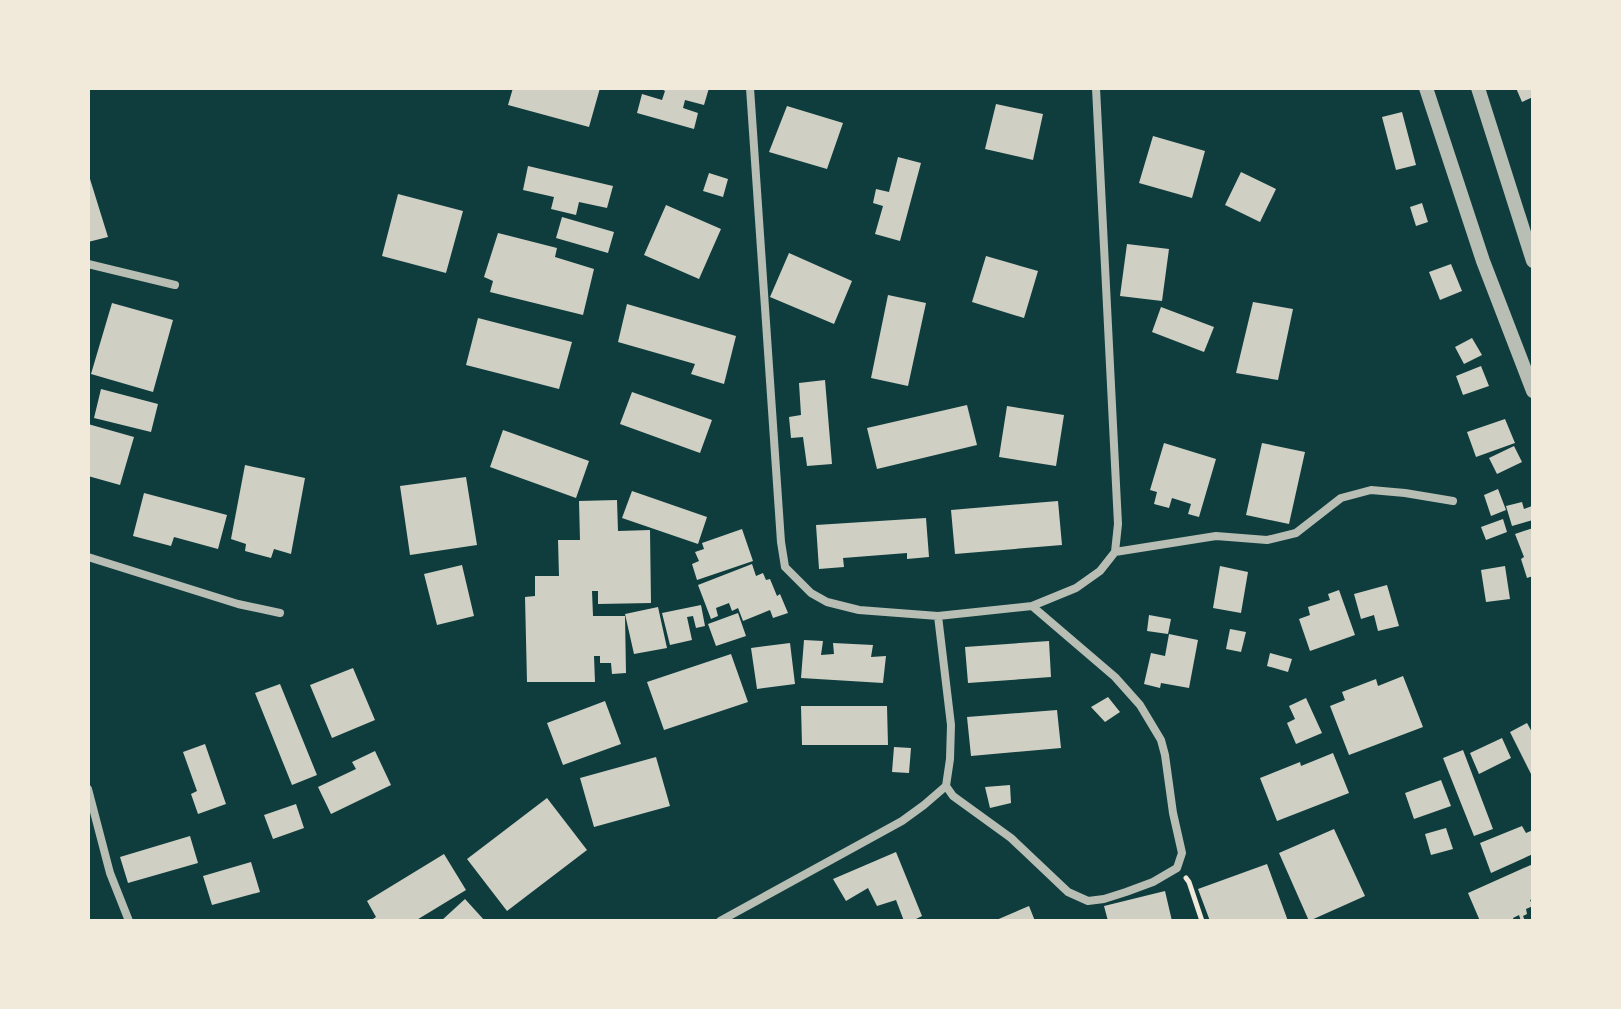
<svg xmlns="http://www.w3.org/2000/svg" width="1621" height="1009" viewBox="0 0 1621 1009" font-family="Signika,sans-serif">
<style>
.building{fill:#cfcfc3}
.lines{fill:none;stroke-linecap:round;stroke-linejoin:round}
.path{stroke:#f1e9da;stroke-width:5}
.minor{stroke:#b8beb3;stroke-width:8}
.tertiary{stroke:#b8beb3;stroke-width:14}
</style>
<rect width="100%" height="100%" fill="#0f3d3e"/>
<path class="building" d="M513,88H600L589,127L508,105Z
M660,88H709L704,105L685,100L683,108L698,113L694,129L637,113L642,94L662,100L665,91Z
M1516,88H1533V97L1522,102Z
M996,104L1043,114L1033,160L985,149Z
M787,106L843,123L827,169L769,152Z
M1402,112L1416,165L1396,170L1382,117Z
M1153,136L1205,151L1192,198L1139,183Z
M898,157L921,163L900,241L875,234L883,206L873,203L876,189L889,192Z
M528,166L613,186L607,208L579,202L576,215L551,209L554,197L523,190Z
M1241,172L1276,189L1260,222L1225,205Z
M709,173L728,179L723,197L703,191Z
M90,179L108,237L88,242V180Z
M398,194L463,211L446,273L382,256Z
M1422,203L1428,222L1416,226L1410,207Z
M666,205L721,229L699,279L644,255Z
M562,217L614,232L608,253L556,238Z
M498,233L557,248L555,257L594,269L583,315L490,292L493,281L484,277Z
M1127,244L1169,249L1162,301L1120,296Z
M789,253L852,281L834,324L770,297Z
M986,256L1038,271L1024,318L972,302Z
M1451,264L1462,291L1440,300L1429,272Z
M888,295L926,303L908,386L871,378Z
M1253,302L1293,309L1278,380L1236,373Z
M112,303L173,320L153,392L91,374Z
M627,304L736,336L724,384L691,374L695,364L618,342Z
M1161,307L1214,327L1204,352L1152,332Z
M478,318L572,342L559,389L466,365Z
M1472,338L1482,355L1464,364L1455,347Z
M1481,366L1489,386L1463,395L1456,376Z
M825,380L832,464L807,466L803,437L791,438L789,417L801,415L799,383Z
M101,389L158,404L151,432L94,418Z
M632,392L712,420L700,453L620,424Z
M967,405L977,445L877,469L867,428Z
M1007,406L1064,415L1056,466L999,457Z
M1505,419L1515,443L1476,457L1467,432Z
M88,424L134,437L120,485L88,476Z
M503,430L589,461L576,498L490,467Z
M1164,443L1216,459L1199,517L1188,514L1191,504L1172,498L1169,508L1154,504L1157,492L1150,490Z
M1262,443L1305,452L1289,524L1246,515Z
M1514,446L1522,462L1497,474L1489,458Z
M245,465L305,478L291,554L274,549L271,558L245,551L246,544L231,539Z
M466,477L477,545L410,555L400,486Z
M1498,489L1506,510L1491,516L1484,495Z
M632,491L707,517L698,544L622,518Z
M144,493L227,515L218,549L174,537L171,546L133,536Z
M617,500L618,531L650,530L651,603L598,604V591H592L593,616H625L626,673L612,674L611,663H600V656H594L595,682H527L525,597L535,596V576H559L558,540H580L579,501Z
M1058,501L1062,545L955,554L951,510Z
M1522,502L1524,509L1532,506L1533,520L1512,526L1506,506Z
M926,518L929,557L907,559V553L843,558L844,567L819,569L816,525Z
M1503,519L1507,532L1486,540L1481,527Z
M1533,528V576L1527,578L1521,559L1524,557L1515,534Z
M742,529L753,561L697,580L692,564L699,561L695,552L704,549L702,543Z
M752,564L756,576L763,573L766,580L770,579L777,596L780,594L788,613L773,618L770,610L743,621L738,608L732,611L729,603L716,608L718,616L711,619L698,585Z
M462,565L474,616L437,625L424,574Z
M1220,566L1248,572L1241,613L1213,608Z
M1505,566L1510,599L1486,602L1481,570Z
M1387,585L1399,626L1378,631L1374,615L1361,619L1354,594Z
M1339,590L1355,635L1310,651L1299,619L1310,615L1308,607L1330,600L1328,594Z
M701,605L705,626L696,628L693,616L687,617L692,640L670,645L662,613Z
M658,607L667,648L634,654L625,614Z
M738,613L746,636L716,646L708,624Z
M1149,615L1171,619L1168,634L1147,631Z
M1230,629L1246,632L1241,652L1226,649Z
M1169,634L1198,640L1189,688L1161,683L1160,688L1144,684L1151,653L1165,656Z
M804,640L823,641L821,655L834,654L833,643L873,645L871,657L886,656L883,683L801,678Z
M1049,641L1051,677L968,683L965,647Z
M790,643L795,684L757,689L751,648Z
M1270,653L1292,659L1288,672L1267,666Z
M731,654L748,702L664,730L647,682Z
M353,668L375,720L332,738L310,685Z
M1403,676L1423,727L1349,755L1330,706L1345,700L1342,692L1376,679L1378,686Z
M280,684L317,775L292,785L255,693Z
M1108,697L1120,712L1105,722L1091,707Z
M1306,698L1322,733L1296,744L1287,723L1295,719L1289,706Z
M605,701L621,744L563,765L547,723Z
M801,706H887L888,745H802Z
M1057,710L1061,748L971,756L967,717Z
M1527,723L1533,734V778L1510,732Z
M1502,738L1511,758L1479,774L1470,753Z
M205,744L226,804L198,814L191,794L197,791L183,752Z
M894,747L911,748L909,773L892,772Z
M1463,750L1493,829L1474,836L1443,758Z
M375,751L391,785L331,814L318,787L356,769L352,762Z
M1333,753L1349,793L1277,821L1260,778L1300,762L1301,766Z
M656,757L670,806L594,827L580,778Z
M1441,780L1451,806L1414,819L1405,793Z
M1010,785L1011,803L990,808L985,787Z
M547,798L587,850L507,911L467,859Z
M296,804L304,828L273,839L264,815Z
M1522,826L1526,833L1533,830V854L1491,873L1480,843Z
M1446,828L1453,849L1431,855L1425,834Z
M1334,829L1365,896L1309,921L1279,853Z
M190,836L198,863L128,883L120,857Z
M896,852L922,916L912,921H904L896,900L877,906L868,888L846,901L833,879Z
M444,854L466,890L415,921H370L376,917L367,901Z
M251,862L260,892L212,905L203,876Z
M1267,864L1288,921H1210L1198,889Z
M1533,864V899L1530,900L1533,906L1526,909L1527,914L1523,916L1525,921H1521L1519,915L1513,918L1514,921H1480L1468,893Z
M1165,891L1172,921H1108L1104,906Z
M465,899L485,921H441Z
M1029,906L1035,921H994Z"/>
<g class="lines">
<path class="path" d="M1186,878L1189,882L1202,921"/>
<path class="minor" d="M750,88L781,542L785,567L811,593L827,602L859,610L938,616
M88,264L175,285
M1115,552L1216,536L1267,540L1296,533L1341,498L1371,490L1405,493L1453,501
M88,557L238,604L280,613
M946,786L953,796L1011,838L1068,892L1088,901L1104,899L1126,892L1153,882L1177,868L1182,853L1173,813L1165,755L1161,740L1140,705L1115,677L1032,606
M88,789L110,873L129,921
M720,921L902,821L924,805L946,786L950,759L951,725L938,616L1032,606L1076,588L1100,571L1115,552L1118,524L1096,88"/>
<path class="tertiary" d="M1426,88L1483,261L1533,391
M1478,88L1533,261"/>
</g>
<rect width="1621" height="1009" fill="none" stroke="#f1e9da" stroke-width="180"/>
</svg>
